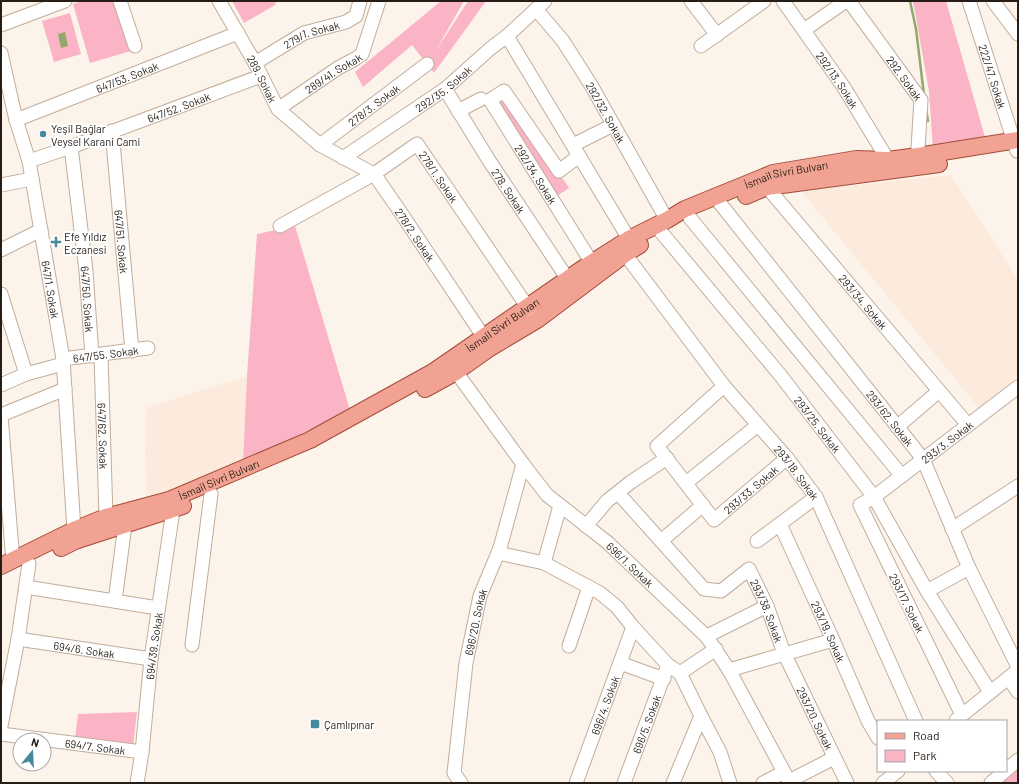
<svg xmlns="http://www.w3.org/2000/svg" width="1019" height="784" viewBox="0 0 1019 784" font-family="Barlow,sans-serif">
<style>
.built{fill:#fcebdc}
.green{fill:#fab4c5}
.water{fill:#93a86b}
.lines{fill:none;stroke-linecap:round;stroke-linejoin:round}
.stream{stroke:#93a86b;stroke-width:2.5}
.minor-casing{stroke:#c2ad9b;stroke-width:15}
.major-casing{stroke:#a44b38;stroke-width:18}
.minor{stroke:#fff;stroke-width:13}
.major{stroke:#f1a292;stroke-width:16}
.poi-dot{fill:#488a9b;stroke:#fff;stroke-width:1.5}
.labels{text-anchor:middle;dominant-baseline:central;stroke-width:4;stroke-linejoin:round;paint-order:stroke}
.street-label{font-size:11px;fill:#251d16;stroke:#fff}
.poi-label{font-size:11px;fill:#251d16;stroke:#fff;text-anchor:start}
</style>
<rect width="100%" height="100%" fill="#fcf3eb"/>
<path class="built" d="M951,175L1018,280V376L979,408L801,191Z
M247,376L243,463L147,502L145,455L146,408Z"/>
<path class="green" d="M82,1H117L131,51L90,63L73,4Z
M232,1H276L275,5L244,23Z
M441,1H464L435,52L468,1H486L434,73L412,45L363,87L355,72Z
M913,1H946L985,137L933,150L929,91Z
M70,13L81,54L54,62L42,21Z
M504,91L569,188L554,198L490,100Z
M295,226L350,410L243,463L247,376L257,234Z
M137,712L133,746L75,738L78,714Z
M1018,766V783H997Z"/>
<path class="water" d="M65,32L68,46L61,48L58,34Z"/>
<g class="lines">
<path class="stream" d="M910,1L916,29L924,95
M926,110L928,121"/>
<defs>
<g id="minor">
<path d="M120,1L135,46"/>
<path id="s1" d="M219,1L255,63L278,109L320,145L374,174L397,207L489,345"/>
<path d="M691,1L717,35"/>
<path id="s2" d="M783,1L843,86L888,160"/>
<path id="s3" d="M849,1L921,100L917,164"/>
<path id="s4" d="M969,1L1017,151"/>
<path d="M993,1L1018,34"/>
<path id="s5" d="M536,9L563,41L591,85L667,220"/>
<path d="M1,25L65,1"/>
<path d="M804,30L846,1"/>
<path d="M507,36L629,239"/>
<path d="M701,46L764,1"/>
<path id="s6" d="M1,53L16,120L29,161L63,359L74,530"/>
<path id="s7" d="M255,63L304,33L346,22L356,16L360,1"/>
<path id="s8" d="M445,89L490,162L573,287"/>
<path id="s9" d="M278,109L338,68L355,59L362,54L379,1"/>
<path d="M458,111L481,99"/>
<path id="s10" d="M16,120L238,33"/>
<path id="s11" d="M112,131L132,351"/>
<path id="s12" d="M320,145L427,64"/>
<path d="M573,145L613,125"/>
<path id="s13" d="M71,147L86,271L92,356"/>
<path id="s14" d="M579,156L559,171L504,91L490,100L592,263"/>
<path id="s15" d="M343,158L445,89L491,48L507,36L545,1"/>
<path id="s16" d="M29,161L71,147L261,76"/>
<path id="s17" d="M763,181L767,187L968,425"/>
<path d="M1,185L32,179"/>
<path id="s18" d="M715,197L923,459L969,568L1018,667"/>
<path d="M690,218L902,476"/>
<path id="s19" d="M280,226L374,174L417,144L533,315"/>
<path id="s20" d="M661,232L781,376L874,497L927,591L969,568"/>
<path d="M1,250L41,230"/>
<path id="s21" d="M625,254L724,386L787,458L816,497L916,721"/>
<path d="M1,294L26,374"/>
<path id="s22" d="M101,355L106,517"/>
<path id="s23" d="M63,359L148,348"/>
<path id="s24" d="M451,365L523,464L547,495L607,542L707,637L729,670L790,783"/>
<path d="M1,385L26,374L63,364"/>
<path id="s25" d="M724,386L657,446L714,520L787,458"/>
<path d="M1,415L65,389"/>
<path d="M1,416L13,561"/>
<path d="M897,427L939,391"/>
<path d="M686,483L758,425"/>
<path id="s26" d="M618,493L704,589L721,591L749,569L767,606L784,653L847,783"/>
<path id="s27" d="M780,524L833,640L868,721L878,738"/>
<path d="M586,526L607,501L631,482L667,458"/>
<path d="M952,529L1018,486"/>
<path d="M661,541L703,505"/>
<path d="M757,541L816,497"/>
<path d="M498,553L544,563L600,593L617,607L633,627L668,665L680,673L701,716L720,752L730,783"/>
<path d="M544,563L560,506"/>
<path d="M26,587L158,608"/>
<path d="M927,591L990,692"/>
<path d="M115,601L125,525"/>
<path d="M707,636L767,606"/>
<path id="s28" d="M18,639L151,659"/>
<path d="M192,645L211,494"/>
<path d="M569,646L589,587"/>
<path d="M620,663L664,679"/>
<path d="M729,670L833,640"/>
<path d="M680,673L716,649"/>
<path d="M1009,679L1018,692"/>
<path id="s29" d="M962,715L860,505L874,497L1018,387"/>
<path d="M956,720L1018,670"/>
<path d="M1,726L18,639L29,564"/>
<path id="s30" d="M1,734L142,752"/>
<path d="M1006,770L1018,760"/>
<path d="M936,771L947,783"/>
<path d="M789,781L834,758"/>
<path id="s31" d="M137,783L142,752L151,659L173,510"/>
<path id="s32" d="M461,783L454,773L466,663L480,596L500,548L523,464"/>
<path id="s33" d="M576,783L633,627"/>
<path id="s34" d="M624,783L668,665"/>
<path d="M673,783L701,716"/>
<path d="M763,783L784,772"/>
<path d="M883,783L898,771"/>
<path d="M991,783L1005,771"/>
</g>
<g id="major">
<path d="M746,196L767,187L939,164"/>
<path d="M425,389L456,372L490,348L537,320L625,254L640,245"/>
<path d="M61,548L75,541L183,506"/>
<path id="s35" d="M1,566L74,530L106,517L169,500L310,440L433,372L585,267L629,239L667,220L685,209L761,178L773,173L856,159L888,160L918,156L1018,140"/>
</g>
</defs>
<use href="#minor" class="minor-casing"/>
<use href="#major" class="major-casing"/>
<use href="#minor" class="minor"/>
<use href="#major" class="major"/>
</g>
<g class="poi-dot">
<circle cx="43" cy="134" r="4"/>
<path d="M54 236h4v4h4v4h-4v4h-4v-4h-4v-4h4z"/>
<rect x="310" y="719" width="10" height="10" rx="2"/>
</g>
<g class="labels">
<g class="street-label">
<text stroke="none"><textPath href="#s7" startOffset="64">279/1. Sokak</textPath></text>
<text stroke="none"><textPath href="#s9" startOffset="66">289/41. Sokak</textPath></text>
<text stroke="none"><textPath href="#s10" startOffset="119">647/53. Sokak</textPath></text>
<text stroke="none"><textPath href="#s4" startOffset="79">222/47. Sokak</textPath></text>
<text stroke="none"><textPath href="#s1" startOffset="89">289. Sokak</textPath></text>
<text stroke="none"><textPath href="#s3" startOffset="95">292. Sokak</textPath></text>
<text stroke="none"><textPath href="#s2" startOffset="96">292/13. Sokak</textPath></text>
<text stroke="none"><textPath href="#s15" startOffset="122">292/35. Sokak</textPath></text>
<text stroke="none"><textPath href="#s12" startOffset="67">278/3. Sokak</textPath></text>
<text stroke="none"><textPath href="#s16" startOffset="159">647/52. Sokak</textPath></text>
<text stroke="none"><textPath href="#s5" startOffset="125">292/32. Sokak</textPath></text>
<text stroke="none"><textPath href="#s14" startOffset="226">292/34. Sokak</textPath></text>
<text stroke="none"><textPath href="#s35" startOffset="883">İsmail Sivri Bulvarı</textPath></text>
<text stroke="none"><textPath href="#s19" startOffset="199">278/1. Sokak</textPath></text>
<text stroke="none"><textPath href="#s8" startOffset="120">278. Sokak</textPath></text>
<text stroke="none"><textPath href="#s1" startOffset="313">278/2. Sokak</textPath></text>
<text stroke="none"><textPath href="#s11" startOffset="111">647/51. Sokak</textPath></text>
<text stroke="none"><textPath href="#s6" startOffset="242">647/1. Sokak</textPath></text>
<text stroke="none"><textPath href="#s13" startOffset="153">647/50. Sokak</textPath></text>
<text stroke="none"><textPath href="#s17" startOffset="157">293/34. Sokak</textPath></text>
<text stroke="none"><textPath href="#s35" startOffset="559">İsmail Sivri Bulvarı</textPath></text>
<text stroke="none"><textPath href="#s23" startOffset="43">647/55. Sokak</textPath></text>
<text stroke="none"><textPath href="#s18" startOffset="282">293/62. Sokak</textPath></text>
<text stroke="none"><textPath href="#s20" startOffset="248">293/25. Sokak</textPath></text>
<text stroke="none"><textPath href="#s22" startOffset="81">647/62. Sokak</textPath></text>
<text stroke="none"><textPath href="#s29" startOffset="341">293/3. Sokak</textPath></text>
<text stroke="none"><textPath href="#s21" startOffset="278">293/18. Sokak</textPath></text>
<text stroke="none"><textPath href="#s35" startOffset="235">İsmail Sivri Bulvarı</textPath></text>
<text stroke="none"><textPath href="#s25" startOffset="231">293/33. Sokak</textPath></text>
<text stroke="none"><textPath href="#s24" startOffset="270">696/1. Sokak</textPath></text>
<text transform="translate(907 603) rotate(64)">293/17. Sokak</text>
<text stroke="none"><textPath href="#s26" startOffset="227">293/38. Sokak</textPath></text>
<text stroke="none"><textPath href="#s32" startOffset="165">696/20. Sokak</textPath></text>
<text stroke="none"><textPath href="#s27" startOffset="118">293/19. Sokak</textPath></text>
<text stroke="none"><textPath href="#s31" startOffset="138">694/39. Sokak</textPath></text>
<text stroke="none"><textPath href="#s28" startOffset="67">694/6. Sokak</textPath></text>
<text stroke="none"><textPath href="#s33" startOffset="83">696/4. Sokak</textPath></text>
<text stroke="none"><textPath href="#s26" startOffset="345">293/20. Sokak</textPath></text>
<text stroke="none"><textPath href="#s34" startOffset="63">696/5. Sokak</textPath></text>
<text stroke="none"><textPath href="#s30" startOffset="95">694/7. Sokak</textPath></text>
</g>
<g class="poi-label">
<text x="51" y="128">Yeşil Bağlar<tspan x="51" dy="13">Veysel Karani Cami</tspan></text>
<text x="64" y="236">Efe Yıldız<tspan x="64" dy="13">Eczanesi</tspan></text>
<text x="324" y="724">Çamlıpınar</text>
</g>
</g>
<rect width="1019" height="784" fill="none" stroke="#251d16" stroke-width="4"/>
<rect x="877" y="720" width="130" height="52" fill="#ffffff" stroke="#a8a5a2"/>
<rect x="885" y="733" width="20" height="6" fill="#f1a292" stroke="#a8a5a2"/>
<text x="913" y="740" font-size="12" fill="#251d16">Road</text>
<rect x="885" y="750" width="20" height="12" fill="#fab4c5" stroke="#a8a5a2"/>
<text x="913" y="760" font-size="12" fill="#251d16">Park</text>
<g transform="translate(32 752) rotate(18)"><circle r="19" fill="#ffffff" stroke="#a8a5a2"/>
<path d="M0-3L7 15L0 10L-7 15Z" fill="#488a9b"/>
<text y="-6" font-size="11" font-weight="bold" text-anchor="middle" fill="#251d16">N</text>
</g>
</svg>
